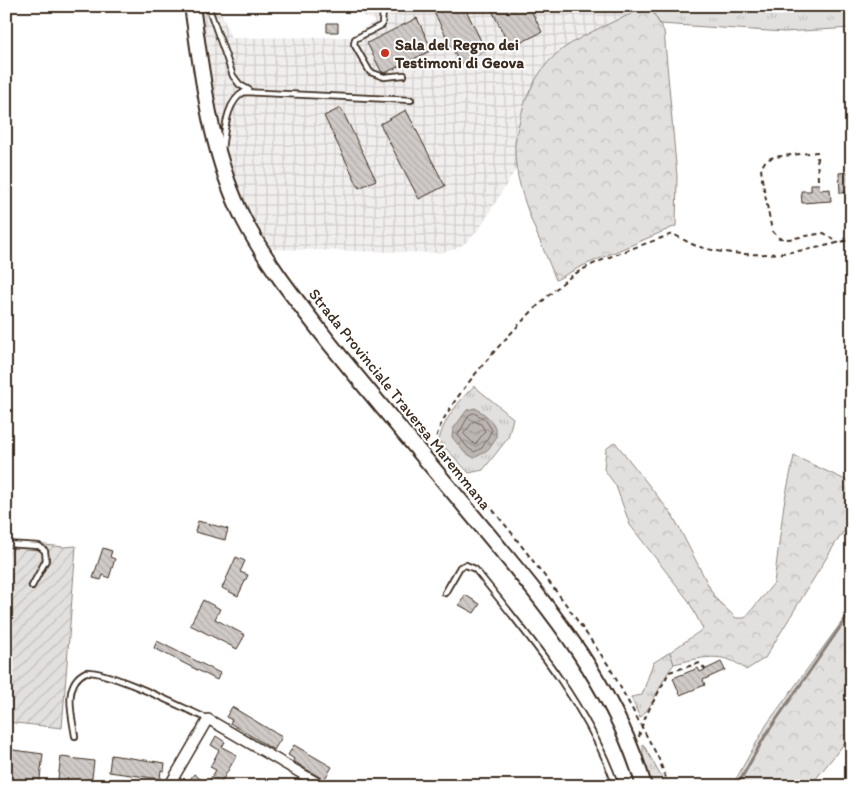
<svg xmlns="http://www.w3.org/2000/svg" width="858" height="792" viewBox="0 0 858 792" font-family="Itim,sans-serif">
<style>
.industrial{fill:url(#industrial-grid)}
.grass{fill:url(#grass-tufts);stroke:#8e857e}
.forest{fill:url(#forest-crowns);stroke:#8e857e}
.garden{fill:url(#garden-furrows);stroke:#8e857e}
.water{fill:url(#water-waves);stroke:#887e77}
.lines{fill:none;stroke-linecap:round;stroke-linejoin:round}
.shore{stroke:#6f625a;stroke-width:1}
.stream{stroke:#887e77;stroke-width:3}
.building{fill:url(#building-back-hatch);stroke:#3b2a1e}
.service-casing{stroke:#3b2a1e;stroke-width:8}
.minor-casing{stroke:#3b2a1e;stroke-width:12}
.primary-casing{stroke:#3b2a1e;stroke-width:18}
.path{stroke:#3b2a1e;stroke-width:2;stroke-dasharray:5 4;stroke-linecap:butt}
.service{stroke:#fff;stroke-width:4.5}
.minor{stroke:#fff;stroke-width:9}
.primary{stroke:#fff;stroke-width:14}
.poi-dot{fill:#c8321e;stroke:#fff;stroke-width:2}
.labels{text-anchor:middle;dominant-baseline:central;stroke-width:4;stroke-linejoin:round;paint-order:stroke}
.poi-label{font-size:16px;font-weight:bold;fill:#3b2a1e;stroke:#fff;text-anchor:start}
.street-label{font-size:16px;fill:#3b2a1e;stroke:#fff}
</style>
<defs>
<pattern id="industrial-grid" width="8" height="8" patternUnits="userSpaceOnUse" patternTransform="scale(1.25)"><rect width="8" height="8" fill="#f1efee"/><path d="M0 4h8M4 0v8" fill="none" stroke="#d0cdcc"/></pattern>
<pattern id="grass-tufts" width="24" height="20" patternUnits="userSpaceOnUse" patternTransform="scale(1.25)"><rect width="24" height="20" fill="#e2e0de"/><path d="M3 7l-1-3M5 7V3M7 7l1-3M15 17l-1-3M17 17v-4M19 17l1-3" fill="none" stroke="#c3c0be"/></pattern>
<pattern id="forest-crowns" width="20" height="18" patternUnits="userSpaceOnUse" patternTransform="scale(1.25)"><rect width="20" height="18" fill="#e2e0de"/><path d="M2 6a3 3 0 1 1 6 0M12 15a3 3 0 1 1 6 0" fill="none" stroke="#c3c0be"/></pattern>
<pattern id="garden-furrows" width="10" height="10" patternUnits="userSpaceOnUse" patternTransform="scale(1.25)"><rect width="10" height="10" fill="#e2e0de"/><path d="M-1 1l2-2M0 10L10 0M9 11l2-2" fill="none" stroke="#c3c0be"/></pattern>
<pattern id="water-waves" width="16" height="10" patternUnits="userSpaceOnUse" patternTransform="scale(1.25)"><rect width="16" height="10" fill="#bcb6b3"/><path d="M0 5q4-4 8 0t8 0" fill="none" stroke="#9a9491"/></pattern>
<pattern id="building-back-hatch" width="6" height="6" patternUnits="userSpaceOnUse" patternTransform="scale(1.25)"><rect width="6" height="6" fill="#cfcac7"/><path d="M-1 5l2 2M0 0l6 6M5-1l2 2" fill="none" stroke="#b3aeaa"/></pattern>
</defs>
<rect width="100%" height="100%" fill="#fff"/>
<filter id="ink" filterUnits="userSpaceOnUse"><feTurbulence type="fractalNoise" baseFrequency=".02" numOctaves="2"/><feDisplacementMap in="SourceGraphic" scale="10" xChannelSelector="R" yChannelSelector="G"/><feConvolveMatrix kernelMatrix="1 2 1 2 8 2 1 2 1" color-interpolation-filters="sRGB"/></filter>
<g filter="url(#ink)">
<path class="industrial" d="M198,6H219L231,38L351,37L375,21L362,15L357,6H649L582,37L515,146L517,167L480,228L468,241L456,249L440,253L267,249L239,192L218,132Z"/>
<path class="grass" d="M649,6H852V28L784,32L660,24Z
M474,386L513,418L508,438L483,470L469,473L439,441C442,421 460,400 474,386Z
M670,652L674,664C660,681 656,703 640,718L631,697L642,695L653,663Z
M643,744L663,780L665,786H651L643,762Z"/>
<path class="forest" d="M649,6L664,31L677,176L676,226L580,267L556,280C541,241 513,188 515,145C516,133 520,120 523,108C530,87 542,65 560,51C587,31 619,20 649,6Z
M615,442L673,516L715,598L736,618H745L774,583L784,504L794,456L852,483V521L835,544L765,658L746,670C724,650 700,658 674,664L670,652L703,629L688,600L630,525L616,486L604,469L606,449Z
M852,608V734L810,786H732L767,724Z"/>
<path class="garden" d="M6,541L64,547L76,546L62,728L6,722Z"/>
<path class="water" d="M475,408C503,424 504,444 474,458L464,452L452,437L453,429L467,410Z"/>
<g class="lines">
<path class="shore" d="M474,413L485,419L492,430L482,448L474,452L468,448L458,435L469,415Z
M474,421L481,424L485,431L475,445L464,434Z"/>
<path class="stream" d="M737,786L765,736L852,610"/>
</g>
<path class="building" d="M431,6H464L486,51L460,64Z
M490,6H529L542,32L510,48Z
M417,18L432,50L385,73L381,71L367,43Z
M327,23H338V32H327Z
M341,108L376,180L359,188L324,116Z
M406,110L445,186L419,199L380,124Z
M849,172L850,192L840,193L839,173Z
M811,184H819L820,190L830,189L831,201L802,203L801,191H811Z
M198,521L228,529L225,540L195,532Z
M103,548L112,551L110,557L115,559L109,578L103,575L101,580L93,578Z
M236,557L245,561L240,572L248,575L238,596L222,588Z
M465,595L480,604L474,613L459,605Z
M203,600L220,609L215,619L245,635L237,649L190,625Z
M157,641L220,673L217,680L154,648Z
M721,662L725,670L703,680L705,685L680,695L673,678L698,668L700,672Z
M232,707L282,737L274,750L230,723L232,720L226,717Z
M216,736L225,742L222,747L237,755L219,786H193L188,782L194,774L207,784L216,770L210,767L219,750L211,745Z
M294,745L332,767L324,780L293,761L294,759L288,755Z
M6,749L43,754L39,786H6Z
M111,755L165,763L164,771L161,770L160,779L109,772Z
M61,757L94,761L91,786H57Z"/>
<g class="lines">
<defs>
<path id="service" d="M208,6L233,76L240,85L249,90
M383,9L382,25L355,39L354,44L370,72L384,77L404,75
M222,149C225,130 226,102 244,92L411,100
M6,544L39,546L45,551L46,560L32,586
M445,593L460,567L466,565L475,569C529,636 587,704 616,786
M75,736C72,716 62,683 86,672C108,670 183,708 208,719"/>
<path id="minor" d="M369,6L383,9L392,6
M169,786L208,719L321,785"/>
<path id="primary" d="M192,6C203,80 210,152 244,220C268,266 300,305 331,345C382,408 435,470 487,533C552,611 615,687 644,786"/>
</defs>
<use href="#service" class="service-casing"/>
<use href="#minor" class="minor-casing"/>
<use href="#primary" class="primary-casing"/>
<path class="path" d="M818,180L817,152L774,157L766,160L761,168L762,179L772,231L779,238L789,239L824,233L839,243
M639,737C643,715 660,692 669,672L700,663L708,673
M669,786L658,757L609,666L565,603L511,532L436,441C437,406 542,296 573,275C602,257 641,246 672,234C682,238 691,245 700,247C750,261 803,253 852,239"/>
<use href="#service" class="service"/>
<use href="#minor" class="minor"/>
<use href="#primary" class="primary"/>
</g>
</g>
<circle class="poi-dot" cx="385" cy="53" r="5"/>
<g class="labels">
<g class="poi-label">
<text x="395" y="44">Sala del Regno dei<tspan x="395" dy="18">Testimoni di Geova</tspan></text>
</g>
<g class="street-label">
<text transform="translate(400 399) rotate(51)">Strada Provinciale Traversa Maremmana</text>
</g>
</g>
<rect width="858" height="792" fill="none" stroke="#fff" stroke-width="25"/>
<rect x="12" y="12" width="833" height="767" fill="none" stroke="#3b2a1e" stroke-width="2" filter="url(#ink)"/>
</svg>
